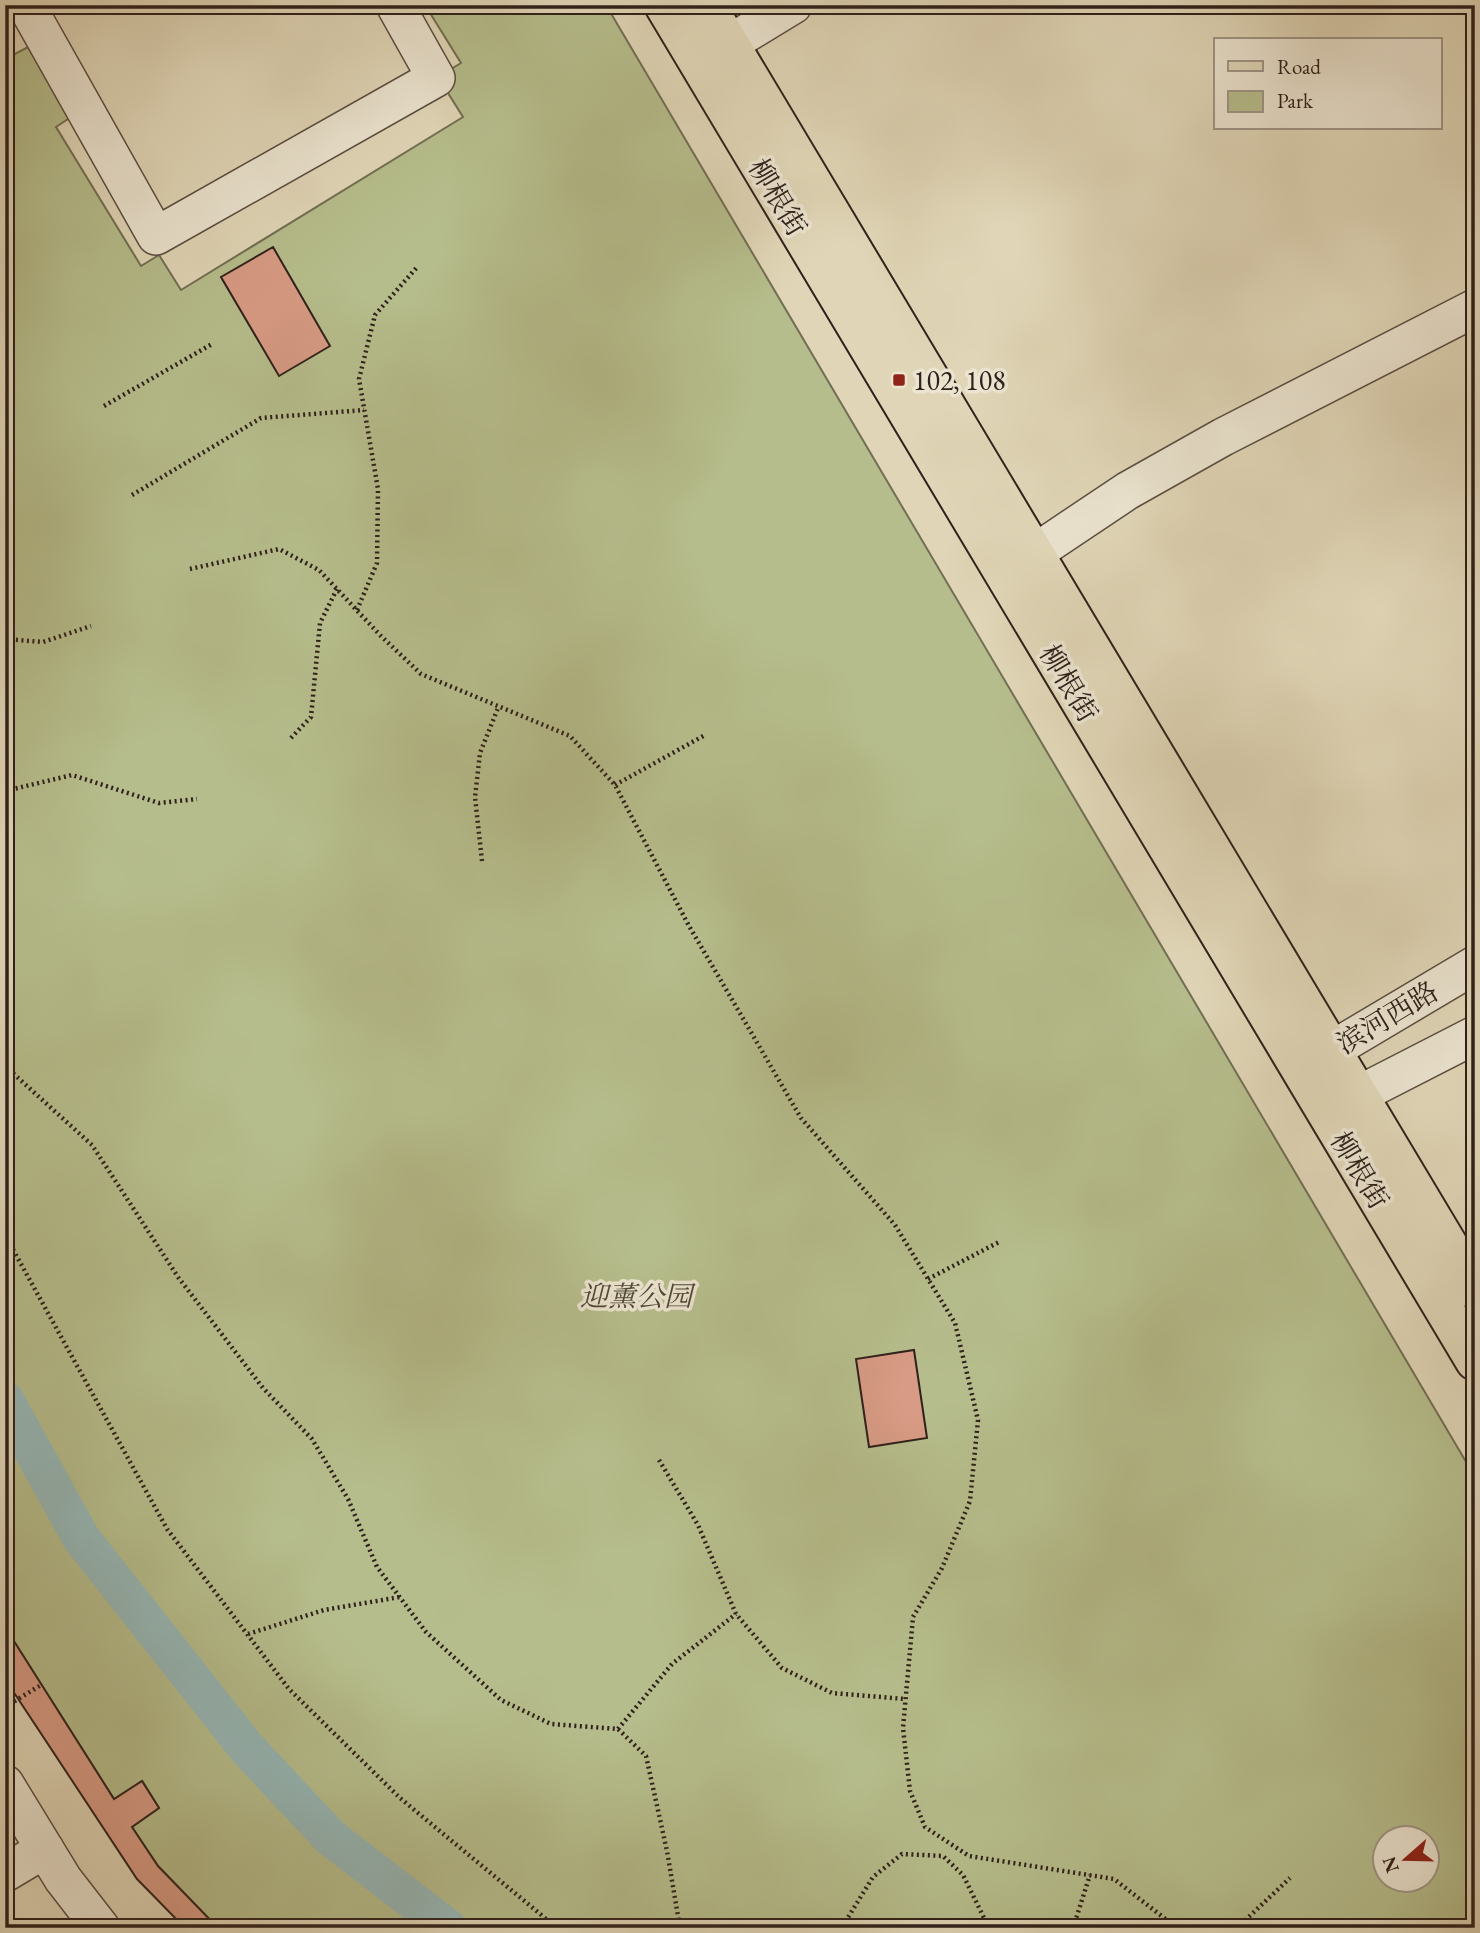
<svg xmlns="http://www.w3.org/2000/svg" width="1480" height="1933" viewBox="0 0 1480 1933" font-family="'EB Garamond','Noto Serif SC',serif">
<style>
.green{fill:#b6bd8c;stroke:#726f54;stroke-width:2;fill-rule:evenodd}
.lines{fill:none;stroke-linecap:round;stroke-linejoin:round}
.canal{stroke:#96b7b6;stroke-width:38}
.building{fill:#d89b85;stroke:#2f211b;stroke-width:2}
.minor-casing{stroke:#5b4e42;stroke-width:40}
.major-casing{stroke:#2f211b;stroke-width:42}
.path{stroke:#2f211b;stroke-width:4.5;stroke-dasharray:2 3.5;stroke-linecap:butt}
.minor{stroke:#ebe4d0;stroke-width:37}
.major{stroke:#e0d6b7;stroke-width:38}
.poi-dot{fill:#8f2418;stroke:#ebe4d0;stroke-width:2.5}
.labels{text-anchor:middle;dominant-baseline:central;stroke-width:7;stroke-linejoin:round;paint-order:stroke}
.street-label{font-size:28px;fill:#2f211b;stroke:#ebe4d0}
.poi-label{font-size:28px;fill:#2f211b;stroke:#ebe4d0;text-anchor:start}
.park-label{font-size:28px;font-style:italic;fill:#514837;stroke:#ebe4d0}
</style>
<rect width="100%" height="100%" fill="#e0d6b7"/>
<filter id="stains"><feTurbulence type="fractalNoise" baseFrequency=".00286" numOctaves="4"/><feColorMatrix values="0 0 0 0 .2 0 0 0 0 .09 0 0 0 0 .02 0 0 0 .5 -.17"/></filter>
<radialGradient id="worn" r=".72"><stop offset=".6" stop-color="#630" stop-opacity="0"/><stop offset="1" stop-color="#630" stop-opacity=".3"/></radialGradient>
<path class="green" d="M425,5H606L1475,1477V1928H218L158,1866L132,1827L159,1808L143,1782L114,1799L5,1627V59L28,47L71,117L56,127L141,266L159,255L181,290L463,117L438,77L461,63ZM1386,1839H1428V1881H1386Z"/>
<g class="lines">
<path class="canal" d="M5,1400L81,1538L246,1747L330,1837L448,1928"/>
</g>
<path class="building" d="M273,247L330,346L279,376L221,277Z
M914,1350L927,1438L869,1447L856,1359Z
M5,1627L114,1799L142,1781L159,1808L132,1827L158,1866L218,1928H185L137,1879L5,1679Z"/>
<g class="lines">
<defs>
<path id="minor" d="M26,5L156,236L436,78L395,5
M704,59L793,5
M1033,554L1127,491L1223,437L1475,308
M1305,1068L1330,1051L1475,965
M1335,1113L1358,1095L1475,1035
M5,1784L63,1879L101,1928
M5,1873L45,1849"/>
<path id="major" d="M664,5L1475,1361
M706,5L1475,1290"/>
</defs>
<use href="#minor" class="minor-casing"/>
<use href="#major" class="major-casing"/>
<path class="path" d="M104,406L212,344
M132,495L261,418L364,410
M190,569L279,549L319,570L381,636L421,674L570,736L615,785L689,926L801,1118L895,1225L955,1323L978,1420L970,1501L942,1568L913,1617L903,1728L910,1791L925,1827L969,1856L1114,1879L1177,1928
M357,610L377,563L378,489L359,379L375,315L418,266
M5,639L43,642L91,626
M291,738L311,717L320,623L337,589
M615,785L705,735
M5,791L72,775L159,803L197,799
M482,861L475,797L480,753L498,708
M5,1066L92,1145L178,1277L263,1388L312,1439L348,1499L377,1567L426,1632L501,1700L551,1724L618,1729L646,1756L667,1851L680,1928
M5,1235L167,1529L289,1689L400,1798L557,1928
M928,1279L1001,1241
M659,1460L698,1525L736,1614L782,1668L832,1693L905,1699
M248,1634L324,1610L400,1597
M5,1707L41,1685
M618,1729L672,1664L736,1614
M836,1928L847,1919L873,1877L902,1854L943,1856L963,1875L989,1928
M1073,1928L1090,1875
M1237,1928L1290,1878"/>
<use href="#minor" class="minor"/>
<use href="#major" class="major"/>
</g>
<rect class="poi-dot" x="892" y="373" width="14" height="14" rx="3.5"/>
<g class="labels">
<g class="street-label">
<text transform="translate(778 197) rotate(59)">柳根街</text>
<text transform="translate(1069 683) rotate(59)">柳根街</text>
<text transform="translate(1387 1017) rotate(-31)">滨河西路</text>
<text transform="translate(1360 1170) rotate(59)">柳根街</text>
</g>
<g class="poi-label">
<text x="913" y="380">102, 108</text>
</g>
<g class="park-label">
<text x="636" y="1296">迎薰公园</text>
</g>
</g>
<rect width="1480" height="1933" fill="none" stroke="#e0d6b7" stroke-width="28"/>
<rect x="7" y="7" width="1466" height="1919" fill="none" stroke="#2f211b" stroke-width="3.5"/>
<rect x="14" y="14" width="1452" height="1905" fill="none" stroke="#2f211b" stroke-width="2"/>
<rect x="1214" y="38" width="228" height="91" fill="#ebe4d0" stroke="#a09688" stroke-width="2"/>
<rect x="1228" y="61" width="35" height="10" fill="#e0d6b7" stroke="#a09688" stroke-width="2"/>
<text x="1277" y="74" font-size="21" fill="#2f211b">Road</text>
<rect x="1228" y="91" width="35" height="21" fill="#b6bd8c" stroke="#a09688" stroke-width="2"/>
<text x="1277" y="108" font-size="21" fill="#2f211b">Park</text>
<g transform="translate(1406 1859) rotate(250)"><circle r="33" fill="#ebe4d0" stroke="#a09688" stroke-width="2"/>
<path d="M0-5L12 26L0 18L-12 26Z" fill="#8f2418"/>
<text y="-10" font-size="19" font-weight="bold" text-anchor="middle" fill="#2f211b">N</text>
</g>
<rect width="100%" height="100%" filter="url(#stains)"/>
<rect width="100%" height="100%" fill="url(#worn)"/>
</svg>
